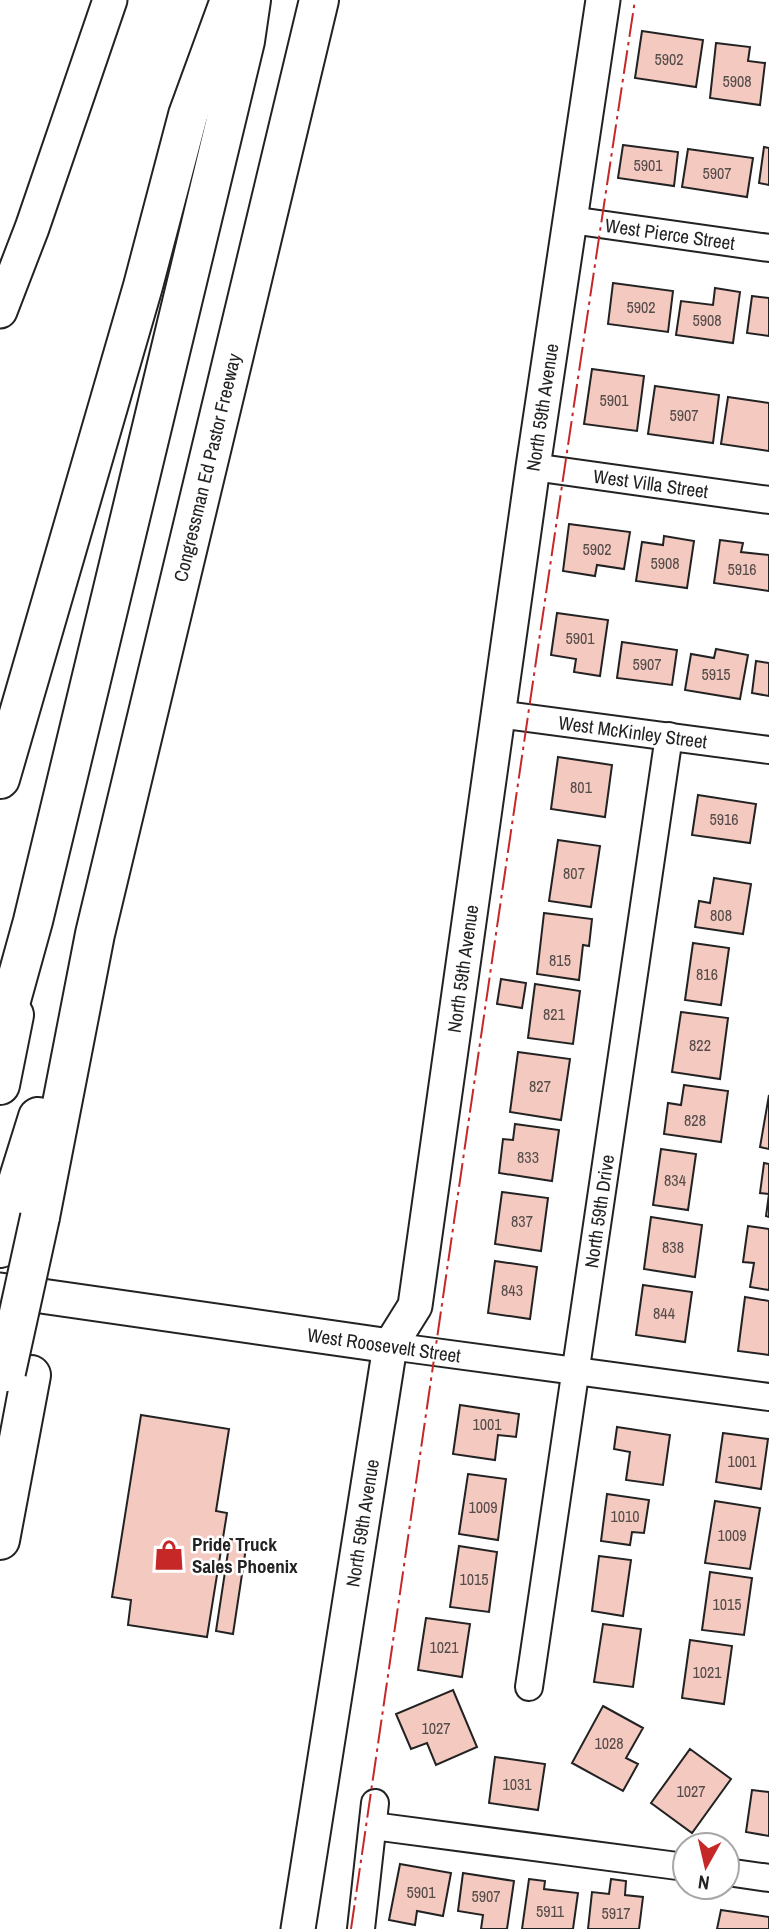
<svg xmlns="http://www.w3.org/2000/svg" width="769" height="1929" viewBox="0 0 769 1929" font-family="'Archivo Narrow',sans-serif">
<style>
.building{fill:#f3c9c0;stroke:#222;stroke-width:2}
.lines{fill:none;stroke-linecap:round;stroke-linejoin:round}
.minor-casing{stroke:#222;stroke-width:30}
.major-casing{stroke:#222;stroke-width:37}
.highway-casing{stroke:#222;stroke-width:42}
.minor{stroke:#fff;stroke-width:26}
.major{stroke:#fff;stroke-width:33}
.highway{stroke:#fff;stroke-width:38}
.highway-bridge-casing{stroke:#222;stroke-width:42;stroke-linecap:butt}
.highway-bridge{stroke:#fff;stroke-width:38}
.power{stroke:#c62828;stroke-width:2;stroke-dasharray:24 5 3.5 5;stroke-linecap:butt}
.labels{text-anchor:middle;dominant-baseline:central;stroke-width:5;stroke-linejoin:round;paint-order:stroke}
.number-label{font-size:16px;fill:#564c4a}
.street-label{font-size:19px;fill:#222;stroke:#fff}
.poi-label{font-size:19px;font-weight:bold;fill:#222;stroke:#fff;text-anchor:start}
</style>
<rect width="100%" height="100%" fill="#fff"/>
<path class="building" d="M642,31L703,40L696,87L635,78Z
M716,43L750,47L748,61L765,63L760,105L710,98Z
M623,145L678,152L674,186L618,178Z
M764,147L769,148V185L759,183Z
M688,149L753,158L747,197L682,187Z
M613,283L673,291L668,332L608,324Z
M715,288L740,292L733,343L676,335L681,301L713,305Z
M752,296L769,298V336L747,333Z
M592,369L644,376L637,431L584,424Z
M655,386L719,395L713,443L648,434Z
M728,397L769,403V451L721,444Z
M569,524L630,532L624,569L597,565L595,576L563,571Z
M664,536L694,541L687,588L636,581L642,542L663,545Z
M720,540L743,543L741,552L769,555V591L714,583Z
M557,613L608,620L600,676L574,672L576,659L551,655Z
M622,642L677,650L672,685L617,678Z
M716,649L748,655L740,699L685,690L691,654L714,658Z
M756,661L769,663V696L752,693Z
M558,757L612,765L605,817L551,809Z
M698,795L756,804L750,843L692,835Z
M558,840L600,846L591,907L549,901Z
M714,878L751,884L743,934L695,927L699,901L710,903Z
M544,913L592,919L589,946L583,945L579,980L537,974Z
M693,943L729,948L721,1005L685,1000Z
M501,979L526,983L522,1008L497,1004Z
M535,984L580,991L573,1044L528,1038Z
M681,1012L728,1018L720,1079L672,1072Z
M518,1052L570,1059L561,1120L510,1112Z
M684,1085L728,1091L721,1142L664,1134L668,1103L681,1105Z
M769,1095V1149L760,1147Z
M515,1124L559,1130L552,1181L499,1173L503,1139L513,1140Z
M661,1149L696,1154L688,1210L653,1205Z
M764,1163L769,1164V1217L766,1216L769,1194L760,1193Z
M502,1192L548,1198L541,1251L495,1244Z
M651,1217L702,1225L695,1277L644,1269Z
M748,1226L769,1229V1290L750,1287L754,1263L743,1262Z
M495,1261L537,1267L530,1319L488,1313Z
M643,1285L692,1292L685,1342L636,1335Z
M745,1297L769,1301V1355L738,1351Z
M460,1405L519,1414L516,1437L498,1435L495,1460L453,1454Z
M141,1415L229,1429L216,1511L227,1513L207,1637L128,1625L131,1600L112,1597Z
M617,1427L670,1435L663,1485L626,1480L630,1452L614,1449Z
M723,1433L768,1439L761,1489L716,1482Z
M468,1474L506,1479L498,1540L459,1534Z
M607,1494L649,1500L644,1533L632,1532L630,1545L601,1541Z
M715,1501L760,1508L750,1569L705,1563Z
M230,1539L247,1541L233,1634L216,1631Z
M459,1546L497,1552L489,1612L450,1607Z
M599,1556L631,1560L623,1616L592,1611Z
M710,1572L752,1578L744,1635L702,1630Z
M426,1618L470,1624L462,1677L418,1670Z
M603,1624L641,1629L633,1687L594,1682Z
M690,1640L732,1646L724,1704L682,1698Z
M453,1690L477,1747L436,1765L427,1743L411,1749L396,1714Z
M603,1706L643,1728L626,1758L638,1764L623,1791L572,1763Z
M690,1749L731,1779L692,1833L651,1803Z
M495,1757L545,1764L538,1810L489,1803Z
M752,1790L769,1792V1836L746,1832Z
M400,1864L451,1873L443,1916L417,1911L415,1925L389,1920Z
M463,1873L514,1881L507,1929H481L483,1915L458,1911Z
M529,1879L545,1881L544,1889L578,1893L573,1929H522Z
M611,1879L626,1881L625,1895L643,1897L639,1929H588L592,1892L609,1894Z
M721,1910L769,1917V1929H717Z"/>
<g class="lines">
<defs>
<g id="minor">
<path id="s1" d="M571,220L769,248"/>
<path id="s2" d="M533,467L769,500"/>
<path id="s3" d="M498,714L769,750"/>
<path d="M390,1346L769,1397"/>
<path id="s4" d="M529,1687L669,736"/>
<path d="M373,1826L685,1867"/>
<path d="M727,1872L769,1878"/>
<path d="M361,1929L375,1803"/>
</g>
<g id="major">
<path d="M0,311L32,228L110,0"/>
<path d="M0,1290L390,1346"/>
<path id="s5" d="M298,1929L390,1346L415,1306L533,467L603,0"/>
</g>
<g id="highway">
<path d="M0,779L143,286L188,115L230,0"/>
<path d="M0,1040L33,921L245,41L251,0"/>
<path d="M0,1085L14,1015"/>
<path id="s6" d="M40,1217L95,934L319,0"/>
<path d="M0,1248L9,1210L38,1117"/>
<path d="M0,1540L31,1375"/>
</g>
</defs>
<use href="#minor" class="minor-casing"/>
<use href="#major" class="major-casing"/>
<use href="#highway" class="highway-casing"/>
<use href="#minor" class="minor"/>
<use href="#major" class="major"/>
<use href="#highway" class="highway"/>
<defs>
<path id="highway-bridge" d="M6,1372L40,1217"/>
</defs>
<use href="#highway-bridge" class="highway-bridge-casing"/>
<use href="#highway-bridge" class="highway-bridge"/>
<path class="power" d="M351,1929C445,1286 537,643 635,0"/>
</g>
<defs>
<symbol id="shop-bare" viewBox="-9 -9 18 18"><path d="M-5-2.5h2.3a2.7 3.5 0 0 1 5.4 0H5L5.5 6h-11ZM-1.5-2.5h3a1.5 2.3 0 0 0-3 0Z" fill="#c62828" stroke="#fff" stroke-width="2.5" paint-order="stroke"/></symbol>
</defs>
<g fill-rule="evenodd">
<use href="#shop-bare" x="147" y="1533" width="44" height="44"/>
</g>
<g class="labels">
<g class="number-label">
<text x="669" y="59">5902</text>
<text x="737" y="81">5908</text>
<text x="648" y="165">5901</text>
<text x="717" y="173">5907</text>
<text x="641" y="307">5902</text>
<text x="707" y="320">5908</text>
<text x="614" y="400">5901</text>
<text x="684" y="415">5907</text>
<text x="597" y="549">5902</text>
<text x="665" y="563">5908</text>
<text x="742" y="569">5916</text>
<text x="580" y="638">5901</text>
<text x="647" y="664">5907</text>
<text x="716" y="674">5915</text>
<text x="581" y="787">801</text>
<text x="724" y="819">5916</text>
<text x="574" y="873">807</text>
<text x="721" y="915">808</text>
<text x="560" y="960">815</text>
<text x="707" y="974">816</text>
<text x="554" y="1014">821</text>
<text x="700" y="1045">822</text>
<text x="540" y="1086">827</text>
<text x="695" y="1120">828</text>
<text x="528" y="1157">833</text>
<text x="675" y="1180">834</text>
<text x="522" y="1221">837</text>
<text x="673" y="1247">838</text>
<text x="512" y="1290">843</text>
<text x="664" y="1313">844</text>
<text x="487" y="1424">1001</text>
<text x="742" y="1461">1001</text>
<text x="483" y="1507">1009</text>
<text x="625" y="1516">1010</text>
<text x="732" y="1535">1009</text>
<text x="474" y="1579">1015</text>
<text x="727" y="1604">1015</text>
<text x="444" y="1647">1021</text>
<text x="707" y="1672">1021</text>
<text x="436" y="1728">1027</text>
<text x="609" y="1743">1028</text>
<text x="517" y="1784">1031</text>
<text x="691" y="1791">1027</text>
<text x="421" y="1892">5901</text>
<text x="486" y="1896">5907</text>
<text x="550" y="1911">5911</text>
<text x="616" y="1913">5917</text>
</g>
<g class="street-label">
<text stroke="none"><textPath href="#s1" startOffset="100">West Pierce Street</textPath></text>
<text stroke="none"><textPath href="#s5" startOffset="1545">North 59th Avenue</textPath></text>
<text stroke="none"><textPath href="#s6" startOffset="768">Congressman Ed Pastor Freeway</textPath></text>
<text stroke="none"><textPath href="#s2" startOffset="119">West Villa Street</textPath></text>
<text stroke="none"><textPath href="#s3" startOffset="136">West McKinley Street</textPath></text>
<text stroke="none"><textPath href="#s5" startOffset="978">North 59th Avenue</textPath></text>
<text stroke="none"><textPath href="#s4" startOffset="481">North 59th Drive</textPath></text>
<text transform="translate(384 1345) rotate(8)">West Roosevelt Street</text>
<text stroke="none"><textPath href="#s5" startOffset="411">North 59th Avenue</textPath></text>
</g>
<g class="poi-label">
<text x="192" y="1544">Pride Truck<tspan x="192" dy="22">Sales Phoenix</tspan></text>
</g>
</g>
<g transform="translate(706 1866) rotate(188)"><circle r="33" fill="#ffffff" stroke="#a7a7a7" stroke-width="2"/>
<path d="M0-5L12 26L0 18L-12 26Z" fill="#c62828"/>
<text y="-10" font-size="19" font-weight="bold" text-anchor="middle" fill="#222222">N</text>
</g>
</svg>
